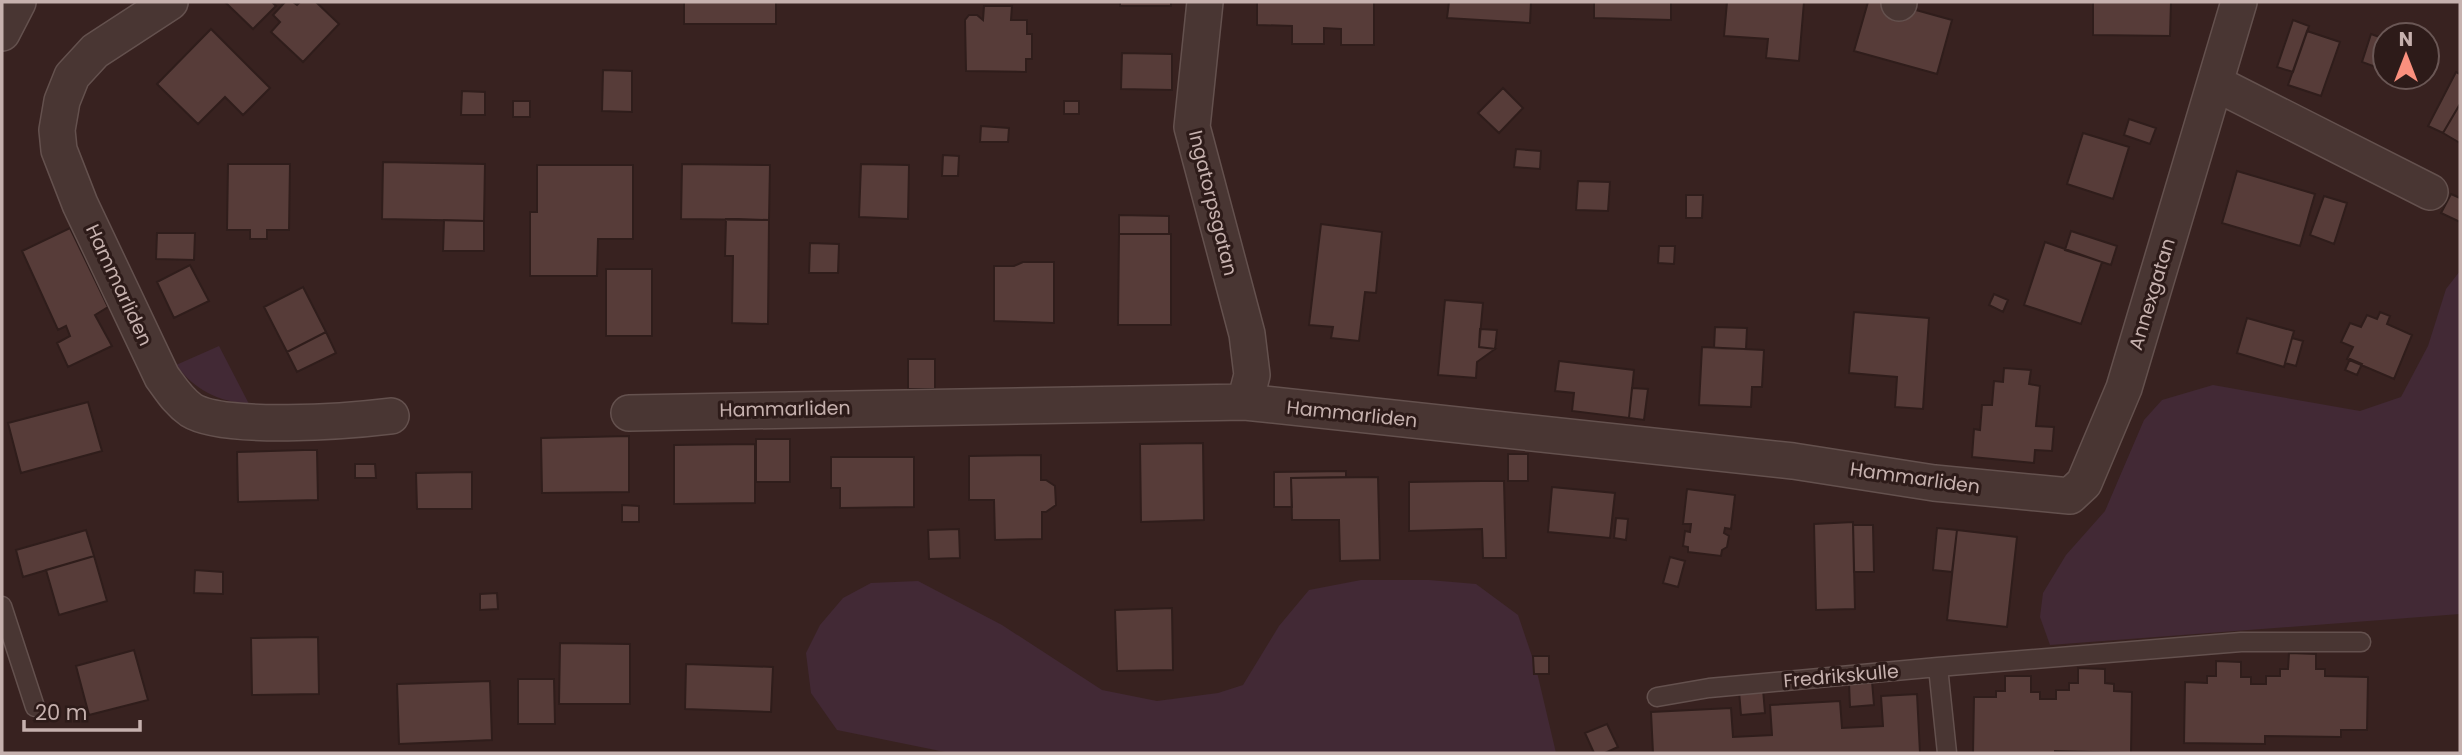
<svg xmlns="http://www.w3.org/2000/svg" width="2462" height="755" viewBox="0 0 2462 755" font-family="Poppins,sans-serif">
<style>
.green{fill:#422935}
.building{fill:#573c39;stroke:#2f1d1b;stroke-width:2}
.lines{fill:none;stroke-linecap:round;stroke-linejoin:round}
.lane-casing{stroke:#64514e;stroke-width:21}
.street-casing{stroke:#64514e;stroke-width:38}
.lane{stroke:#493633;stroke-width:18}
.street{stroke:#493633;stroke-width:35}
.labels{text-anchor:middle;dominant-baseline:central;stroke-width:6;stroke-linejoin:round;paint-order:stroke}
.street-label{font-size:19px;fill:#c6b1ae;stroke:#2d1b19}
</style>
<rect width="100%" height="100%" fill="#382220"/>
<path class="green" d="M2460,271V614L2050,645L2040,617L2043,593L2066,555L2105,511L2144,420L2162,400L2213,385L2360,411L2401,397L2428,346L2446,289Z
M219,346L249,404C217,401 195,390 176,365Z
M1361,580H1429L1476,584L1518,615L1536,668L1556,753H950L837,730L811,693L806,653L820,625L843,598L871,583L918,581L1002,625L1102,690L1157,701L1218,693L1243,685L1279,626L1309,590Z"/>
<path class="building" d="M225,2H272L276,6L253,29Z
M285,2H293L297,5L300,2H316L339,24L303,62L271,32L280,22L273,15Z
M684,2H776V24H684Z
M1120,2H1171V6H1120Z
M1257,2H1374V45H1341V29L1324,28V44H1292V26L1257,25Z
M1449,2H1531L1530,23L1447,18Z
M1594,2H1671V20L1594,18Z
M1727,2H1804L1799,61L1766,58L1768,39L1724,36Z
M1868,2H1887L1952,20L1937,74L1854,51Z
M2093,2H2171L2170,36L2093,35Z
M984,6H1012L1011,20H1027V34H1032V59H1026V72L966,71L965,20L969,15H977L983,20Z
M2293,20L2309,26L2293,72L2277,67Z
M211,29L270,88L243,115L225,97L198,124L157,84Z
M2307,31L2340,42L2321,96L2288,85Z
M2371,34L2385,39V56L2381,69L2362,62Z
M1122,53L1172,54V90L1121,89Z
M603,70L632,71V112L602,111Z
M2456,72L2460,74V104L2443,133L2428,126Z
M1503,88L1523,108L1499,133L1478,113Z
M462,91L485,92V115H461Z
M513,101H530V117H513Z
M1064,101H1079V114H1064Z
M2460,104V143L2443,133Z
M2129,119L2156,128L2150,144L2124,135Z
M981,126L1009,128L1008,142H980Z
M2083,133L2129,147L2113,199L2067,184Z
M1516,149L1541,151L1540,169L1514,167Z
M943,155L959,156L958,176H942Z
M383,162L485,164L484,221L382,219Z
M228,164H290L289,230H267V239H250V230H227Z
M682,164L770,165L769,220L681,219Z
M861,164L909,165L908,219L859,217Z
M537,165H633V239H598L597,276H530V212H537Z
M2237,171L2315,194L2300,246L2222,223Z
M1578,181L1610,182L1608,211L1576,210Z
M2451,194L2460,198V222L2441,213Z
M1686,195H1703L1702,218H1686Z
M2324,196L2347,203L2334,244L2310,235Z
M1119,215L1169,216V234H1119Z
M726,219L769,220L768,324L732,323L733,256H725Z
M444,220L484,221V251H443Z
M1321,224L1382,232L1376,293L1365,292L1359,341L1331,338L1333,327L1309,325Z
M70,228L108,307L95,315L112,346L68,367L57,343L70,336L66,326L58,330L22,251Z
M2071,231L2117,246L2111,265L2065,250Z
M157,233H195L194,260L156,259Z
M1119,234H1171V325H1118Z
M2045,242L2102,262L2081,324L2024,305Z
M810,243L839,244L838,273H809Z
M1659,246H1675L1674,264L1658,263Z
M1023,262H1054V323L994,321V266H1014Z
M190,265L209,301L174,318L157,282Z
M606,269H652V336H606Z
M303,287L326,332L287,352L264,307Z
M1994,294L2008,300L2003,312L1989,305Z
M1445,300L1483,303L1479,347L1495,349L1477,362L1476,378L1438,375Z
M1854,312L1929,318L1923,409L1895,407L1897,377L1849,373Z
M2380,312L2390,316L2387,324L2412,335L2394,379L2347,359L2353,347L2341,342L2350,323L2361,327L2367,315L2377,319Z
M2247,318L2294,331L2284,367L2237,353Z
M1715,327L1747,328L1746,349L1714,348Z
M1480,329L1497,330L1495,349L1479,347Z
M326,332L336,353L297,372L287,352Z
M2292,338L2303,341L2296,366L2285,363Z
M1702,347L1764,350L1762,387H1752L1751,407L1699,405Z
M908,359H935V389H908Z
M2350,359L2362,364L2357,375L2345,370Z
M1559,361L1634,370L1629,418L1572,411L1574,393L1555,391Z
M2004,368L2031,370L2029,384L2040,386L2036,426L2054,427L2052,451L2035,450L2034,463L1972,457L1974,429L1980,430L1982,405H1992L1994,381L2003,382Z
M1632,388L1648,389L1644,420L1629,418Z
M88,402L102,451L21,473L8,423Z
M629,436V492L542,493L541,438Z
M756,439H790V482H756Z
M1203,443L1204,520L1141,522L1140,444Z
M755,444V503L674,504V445Z
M304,450H317L318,500L238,502L237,452Z
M1508,454H1528V481H1508Z
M1041,455V480H1046L1055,486L1056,505L1046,512H1042V539L995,540L994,500H969V456Z
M831,457H914V507L840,508V488H831Z
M355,464H375L376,478H355Z
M1346,471V477L1291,478L1292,507H1274V472Z
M472,472V509H417L416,473Z
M1378,477L1380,560L1340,561L1339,520H1292L1291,478Z
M1482,481H1504L1506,558H1483L1482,529L1409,531V482Z
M1552,487L1615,493L1610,538L1548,532Z
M1687,489L1735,495L1731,529L1725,528L1724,533L1729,536L1727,547L1722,550L1721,556L1688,552V547L1683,546L1685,531L1690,532L1691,524H1683Z
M622,505L639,506V522H622Z
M1616,518L1628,519L1626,540L1614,538Z
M1853,522L1855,609L1816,610L1814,524Z
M1853,525H1873L1874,572H1854Z
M1937,528L1957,530L1952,572L1933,570Z
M959,529L960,558L929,559L928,530Z
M86,530L94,556L23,577L16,550Z
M1957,530L2017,537L2007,627L1947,620Z
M94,556L107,601L59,615L46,570Z
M1670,557L1685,561L1678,587L1663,583Z
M195,570L223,572V594L194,593Z
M497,593L498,609L480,610V594Z
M1172,608L1173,670L1117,671L1115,610Z
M318,637L319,694L252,695L251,638Z
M560,643L630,644V704H559Z
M134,650L148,700L89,715L76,666Z
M2289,653L2316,654V669H2325V676L2368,677L2367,730H2341V737L2265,736V744L2184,743L2185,682L2207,683V676H2216V661L2241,662V677H2251V684H2266V676H2280V669H2288Z
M1533,656H1549V674H1534Z
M686,664L773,667L771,712L685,709Z
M2078,668L2105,669V683L2114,684V691L2132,692L2131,753L2055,751V753H1973L1974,697H1996V691H2005V676H2031V692H2040V699H2056V690H2069V683H2078Z
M518,679H554L555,724H518Z
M490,681L492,740L399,744L397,684Z
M1872,681L1874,705L1850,707L1849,683Z
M1763,689L1765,713L1741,715L1739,691Z
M1917,694L1920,753H1653L1651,712L1731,708L1733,737L1772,735L1770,705L1840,701L1842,728L1883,726L1881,696Z
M1607,724L1618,747L1605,753H1594L1585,733Z"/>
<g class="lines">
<defs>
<path id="lane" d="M2,606L35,707
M1938,667L2241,642H2361
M1657,697L1709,688L1938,667L1947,753"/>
<path id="street" d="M170,2L95,51L72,76L62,101L57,130L59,150L80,204L162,377C171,389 178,401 191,410C224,431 350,421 391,416
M1205,2L1192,127L1247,334L1252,375L1245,402
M1899,2V3
M2,33L18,2
M2215,83L2430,192
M629,413L1245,402L1793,461L1934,483L2070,496L2084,483L2124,388L2239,2"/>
</defs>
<use href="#lane" class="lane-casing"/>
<use href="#street" class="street-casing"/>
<use href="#lane" class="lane"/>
<use href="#street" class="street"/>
</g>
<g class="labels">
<g class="street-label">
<text transform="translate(1213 203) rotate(76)">Ingatorpsgatan</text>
<text transform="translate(119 285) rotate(65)">Hammarliden</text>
<text transform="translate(2152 294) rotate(-73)">Annexgatan</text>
<text transform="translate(785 409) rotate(-1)">Hammarliden</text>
<text transform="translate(1352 414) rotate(6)">Hammarliden</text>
<text transform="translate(1915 478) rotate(8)">Hammarliden</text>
<text transform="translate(1841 676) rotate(-5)">Fredrikskulle</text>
</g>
</g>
<rect width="2462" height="755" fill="none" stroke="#c6b1ae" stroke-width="7"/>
<g transform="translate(2406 56)"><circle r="33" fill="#2d1b19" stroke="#6a5755" stroke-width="2"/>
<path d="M0-5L12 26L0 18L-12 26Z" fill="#fa907e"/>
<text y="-10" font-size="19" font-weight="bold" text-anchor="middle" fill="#c6b1ae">N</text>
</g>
<path d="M24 720v10h116v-10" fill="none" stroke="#c6b1ae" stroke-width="3.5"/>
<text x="35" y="720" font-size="21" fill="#c6b1ae" stroke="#2d1b19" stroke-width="5" paint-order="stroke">20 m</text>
</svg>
